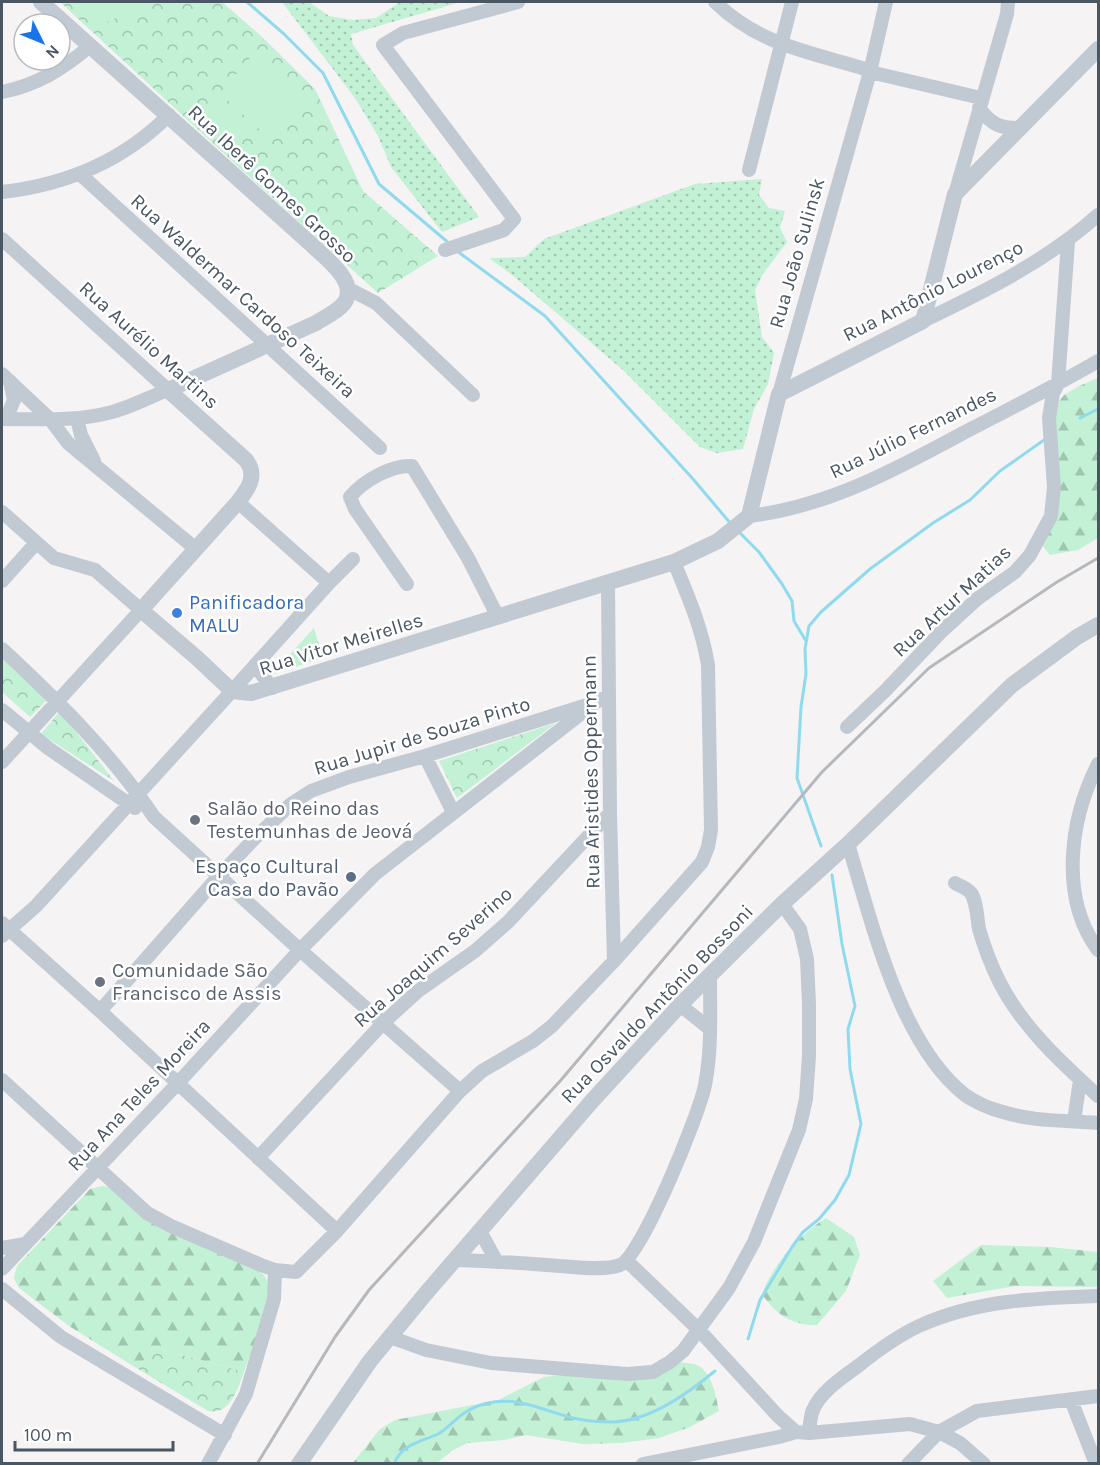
<svg xmlns="http://www.w3.org/2000/svg" width="1100" height="1465" viewBox="0 0 1100 1465" font-family="Karla,sans-serif">
<style>
.grass{fill:url(#grass-dots)}
.forest{fill:url(#forest-firs)}
.park{fill:url(#park-crowns)}
.garden{fill:#c3f1d5}
.lines{fill:none;stroke-linecap:round;stroke-linejoin:round}
.stream{stroke:#90daee;stroke-width:3}
.minor{stroke:#c1cad2;stroke-width:14}
.tertiary{stroke:#c1cad2;stroke-width:16}
.rail{stroke:#b5b8bd;stroke-width:3}
.shop-dot{fill:#3f7fe0;stroke:#fff;stroke-width:2}
.worship-dot{fill:#6b7280;stroke:#fff;stroke-width:2}
.service-dot{fill:#5c6f8a;stroke:#fff;stroke-width:2}
.labels{text-anchor:middle;dominant-baseline:central;stroke-width:5;stroke-linejoin:round;paint-order:stroke}
.street-label{font-size:20px;fill:#4a5661;stroke:#fff}
.shop-label{font-size:20px;fill:#366cbe;stroke:#fff;text-anchor:start}
.worship-label{font-size:20px;fill:#5b616d;stroke:#fff;text-anchor:start}
.service-label{font-size:20px;fill:#4e5e75;stroke:#fff;text-anchor:end}
</style>
<defs>
<pattern id="grass-dots" width="8" height="8" patternUnits="userSpaceOnUse" patternTransform="scale(1.5)"><rect width="8" height="8" fill="#c3f1d5"/><path d="M2 2h.1M6 6h.1" fill="none" stroke="#a0c6b0" stroke-width="1.8" stroke-linecap="round"/></pattern>
<pattern id="forest-firs" width="22" height="20" patternUnits="userSpaceOnUse" patternTransform="scale(1.5)"><rect width="22" height="20" fill="#c3f1d5"/><path d="M5 1l3.5 6h-7zM16 11l3.5 6h-7z" fill="#a0c6b0"/></pattern>
<pattern id="park-crowns" width="20" height="18" patternUnits="userSpaceOnUse" patternTransform="scale(1.5)"><rect width="20" height="18" fill="#c3f1d5"/><path d="M2 6a3 3 0 1 1 6 0M12 15a3 3 0 1 1 6 0" fill="none" stroke="#a0c6b0"/></pattern>
</defs>
<rect width="100%" height="100%" fill="#f5f3f3"/>
<path class="grass" d="M282,2H309L329,16L353,20L376,18L400,2H461L351,34L353,45L479,217L442,232L391,167L378,136L355,98Z
M762,179L759,195L769,208L785,211L780,228L787,242L763,274L755,290L762,337L774,353L768,384L754,409L743,449L717,453L700,447L623,370L511,274L489,258L525,257L544,239L695,184Z"/>
<path class="forest" d="M1098,378V538L1078,550L1050,555L1039,542L1054,496L1050,413L1064,395L1079,386Z
M102,1186L109,1187L151,1223L250,1265C256,1269 265,1273 267,1281C273,1301 251,1351 244,1372L153,1347L138,1369L69,1326L19,1288L14,1278L17,1266L90,1189Z
M826,1218L854,1237L860,1255L846,1291L817,1325C793,1326 775,1314 762,1294C773,1264 799,1235 826,1218Z
M981,1245L1050,1247L1098,1252V1287L1015,1286L947,1298L933,1281Z
M679,1362C685,1363 694,1363 699,1366C713,1375 716,1397 719,1411L690,1427L659,1438L622,1443L583,1444L526,1435L504,1440L468,1443L453,1450L437,1463L352,1464L380,1429L395,1420L498,1400L544,1377Z"/>
<path class="park" d="M60,2H222L259,34L315,89L363,191L438,256L378,293L232,161Z
M314,628L323,658L271,675Z
M2,659L47,700L30,717L2,692Z
M60,711L114,781L41,734Z
M556,723L457,798L439,761Z
M153,1347L244,1372C238,1388 230,1416 208,1411L138,1369Z"/>
<path class="garden" d="M85,2H150L97,27Z
M251,57L305,105L272,141L220,93Z
M219,99L253,131L235,148L201,119Z"/>
<g class="lines">
<path class="stream" d="M247,2L284,34L323,73L379,184L450,244
M457,251L545,316L693,479L731,524
M1080,418L1098,409
M738,531L759,552L782,584L792,601L794,621L806,641
M821,846L797,778L801,707L806,674L805,649L809,626L821,612L870,569L933,523L970,500L1000,471L1044,440
M748,1339L760,1300L792,1247L803,1232L819,1219L835,1200L849,1175L861,1124L850,1069L848,1029L855,1006L842,944L832,875
M394,1464C402,1444 420,1442 438,1434C447,1429 454,1420 463,1414C469,1409 480,1405 488,1403C517,1396 545,1411 573,1418C585,1421 601,1422 614,1422C651,1420 687,1394 715,1371"/>
<path class="minor" d="M715,2C758,44 806,51 862,68L870,72L981,98
M2,92C37,85 63,69 90,46
M979,108C991,124 1000,129 1021,128
M749,170L792,2
M80,174L380,448
M2,192C65,185 123,161 169,115
M955,194L1007,14L1008,2
M2,239L168,390C149,397 131,407 112,412C76,422 38,419 2,419
M445,250L504,230L514,219L383,45L403,33L518,2
M349,289L376,303L473,395
M923,321C985,291 1047,261 1098,215
M2,374L50,419L68,443L196,549
M779,394L870,72L886,2
M6,419L14,400L10,381
M77,419L81,435L94,461
M238,502L329,583
M2,512L54,558L95,570L141,610L2,762
M749,516C827,507 897,469 965,432C1010,409 1055,386 1098,361
M2,581L36,543
M608,583L610,813L614,961
M407,584L355,509L350,497C363,481 391,465 412,466L468,558L498,617
M2,649C57,700 112,754 154,817L300,950L460,1091
M255,665L272,688
M2,710L48,748L135,808
M847,727L885,691L942,631L977,599L1015,572L1030,555L1051,516L1054,487L1049,418L1053,393L1058,384L1068,242
M425,756L453,812
M1098,764C1070,819 1059,897 1098,950
M848,844C872,922 899,1043 965,1095C975,1102 991,1109 1003,1112C1034,1122 1067,1120 1098,1123
M955,883C960,886 967,888 971,893C977,902 977,918 979,929C984,946 991,965 999,981C1022,1027 1061,1062 1098,1096
M2,923L100,1011L337,1231
M2,936L36,906L232,691L329,583L353,559
M680,1005L710,1029
M100,1011L218,877L254,839L291,804L311,791L349,777L425,756L587,705
M2,1080L147,1213L171,1226L261,1265L275,1270L296,1272L337,1231L460,1091L482,1071L533,1041L552,1026L614,961L702,862L708,847L711,830L708,665C702,628 688,596 674,562
M1074,1121L1080,1080
M258,1158L384,1022L418,991L475,951L508,922L610,813
M480,1231L497,1262
M2,1248L25,1244
M455,1260C490,1261 525,1263 560,1266C576,1267 605,1271 620,1265C642,1256 700,1112 705,1085C712,1049 710,1011 710,975
M627,1261L699,1330L778,1416L796,1432
M2,1269L178,1083L300,950L375,874L596,702L608,696
M2,1289L61,1337L225,1435
M390,1337L426,1350L491,1363L627,1374L653,1372L670,1362L683,1351L729,1288L754,1242L799,1130L806,1099L809,1056V1004L807,959L800,929L782,904
M1071,1400L1096,1464
M809,1433C810,1426 810,1416 813,1410C820,1392 843,1377 858,1366C877,1351 897,1336 919,1326C976,1300 1037,1298 1098,1296
M208,1464L246,1394L274,1299L275,1270
M643,1464L779,1437L796,1432L809,1433L910,1424L939,1432L960,1443L984,1464
M908,1464L939,1432L977,1411L1098,1396"/>
<path class="tertiary" d="M41,2L312,245C325,258 356,280 346,300C341,310 325,317 316,323L168,390L246,460C258,476 248,489 238,502L141,610L197,658L232,691L251,693L674,562L718,541L749,516L779,394L923,321L955,194L1098,49
M299,1464L370,1361L427,1292L592,1101L680,1005L782,904L848,844L1012,685L1077,637L1098,625"/>
<path class="rail" d="M257,1464L335,1337L369,1290L561,1080L822,772L929,668L1057,582L1098,558"/>
</g>
<circle class="shop-dot" cx="177" cy="613" r="6"/>
<g class="worship-dot">
<circle cx="195" cy="820" r="6"/>
<circle cx="100" cy="982" r="6"/>
</g>
<circle class="service-dot" cx="351" cy="877" r="6"/>
<g class="labels">
<g class="street-label">
<text transform="translate(272 184) rotate(43)">Rua Iberê Gomes Grosso</text>
<text transform="translate(797 253) rotate(-74)">Rua João Sulinsk</text>
<text transform="translate(933 291) rotate(-27)">Rua Antônio Lourenço</text>
<text transform="translate(243 296) rotate(42)">Rua Waldermar Cardoso Teixeira</text>
<text transform="translate(149 345) rotate(42)">Rua Aurélio Martins</text>
<text transform="translate(913 433) rotate(-26)">Rua Júlio Fernandes</text>
<text transform="translate(952 601) rotate(-43)">Rua Artur Matias</text>
<text transform="translate(341 644) rotate(-17)">Rua Vitor Meirelles</text>
<text transform="translate(422 736) rotate(-17)">Rua Jupir de Souza Pinto</text>
<text transform="translate(591 772) rotate(-91)">Rua Aristides Oppermann</text>
<text transform="translate(433 957) rotate(-41)">Rua Joaquim Severino</text>
<text transform="translate(657 1004) rotate(-46)">Rua Osvaldo Antônio Bossoni</text>
<text transform="translate(139 1095) rotate(-47)">Rua Ana Teles Moreira</text>
</g>
<g class="shop-label">
<text x="189" y="602">Panificadora<tspan x="189" dy="23">MALU</tspan></text>
</g>
<g class="worship-label">
<text x="207" y="808">Salão do Reino das<tspan x="207" dy="23">Testemunhas de Jeová</tspan></text>
<text x="112" y="970">Comunidade São<tspan x="112" dy="23">Francisco de Assis</tspan></text>
</g>
<g class="service-label">
<text x="339" y="866">Espaço Cultural<tspan x="339" dy="23">Casa do Pavão</tspan></text>
</g>
</g>
<rect width="1100" height="1465" fill="none" stroke="#4a5661" stroke-width="6"/>
<g transform="translate(42 42) rotate(133)"><circle r="28" fill="#ffffff" stroke="#b7bbc0" stroke-width="1.5"/>
<path d="M0-4.5L10 22L0 15L-10 22Z" fill="#1a73e8"/>
<text y="-9" font-size="16" font-weight="bold" text-anchor="middle" fill="#4a5661">N</text>
</g>
<path d="M15 1441v9h158v-9" fill="none" stroke="#4a5661" stroke-width="3"/>
<text x="24" y="1441" font-size="18" fill="#4a5661" stroke="#ffffff" stroke-width="4.5" paint-order="stroke">100 m</text>
</svg>
